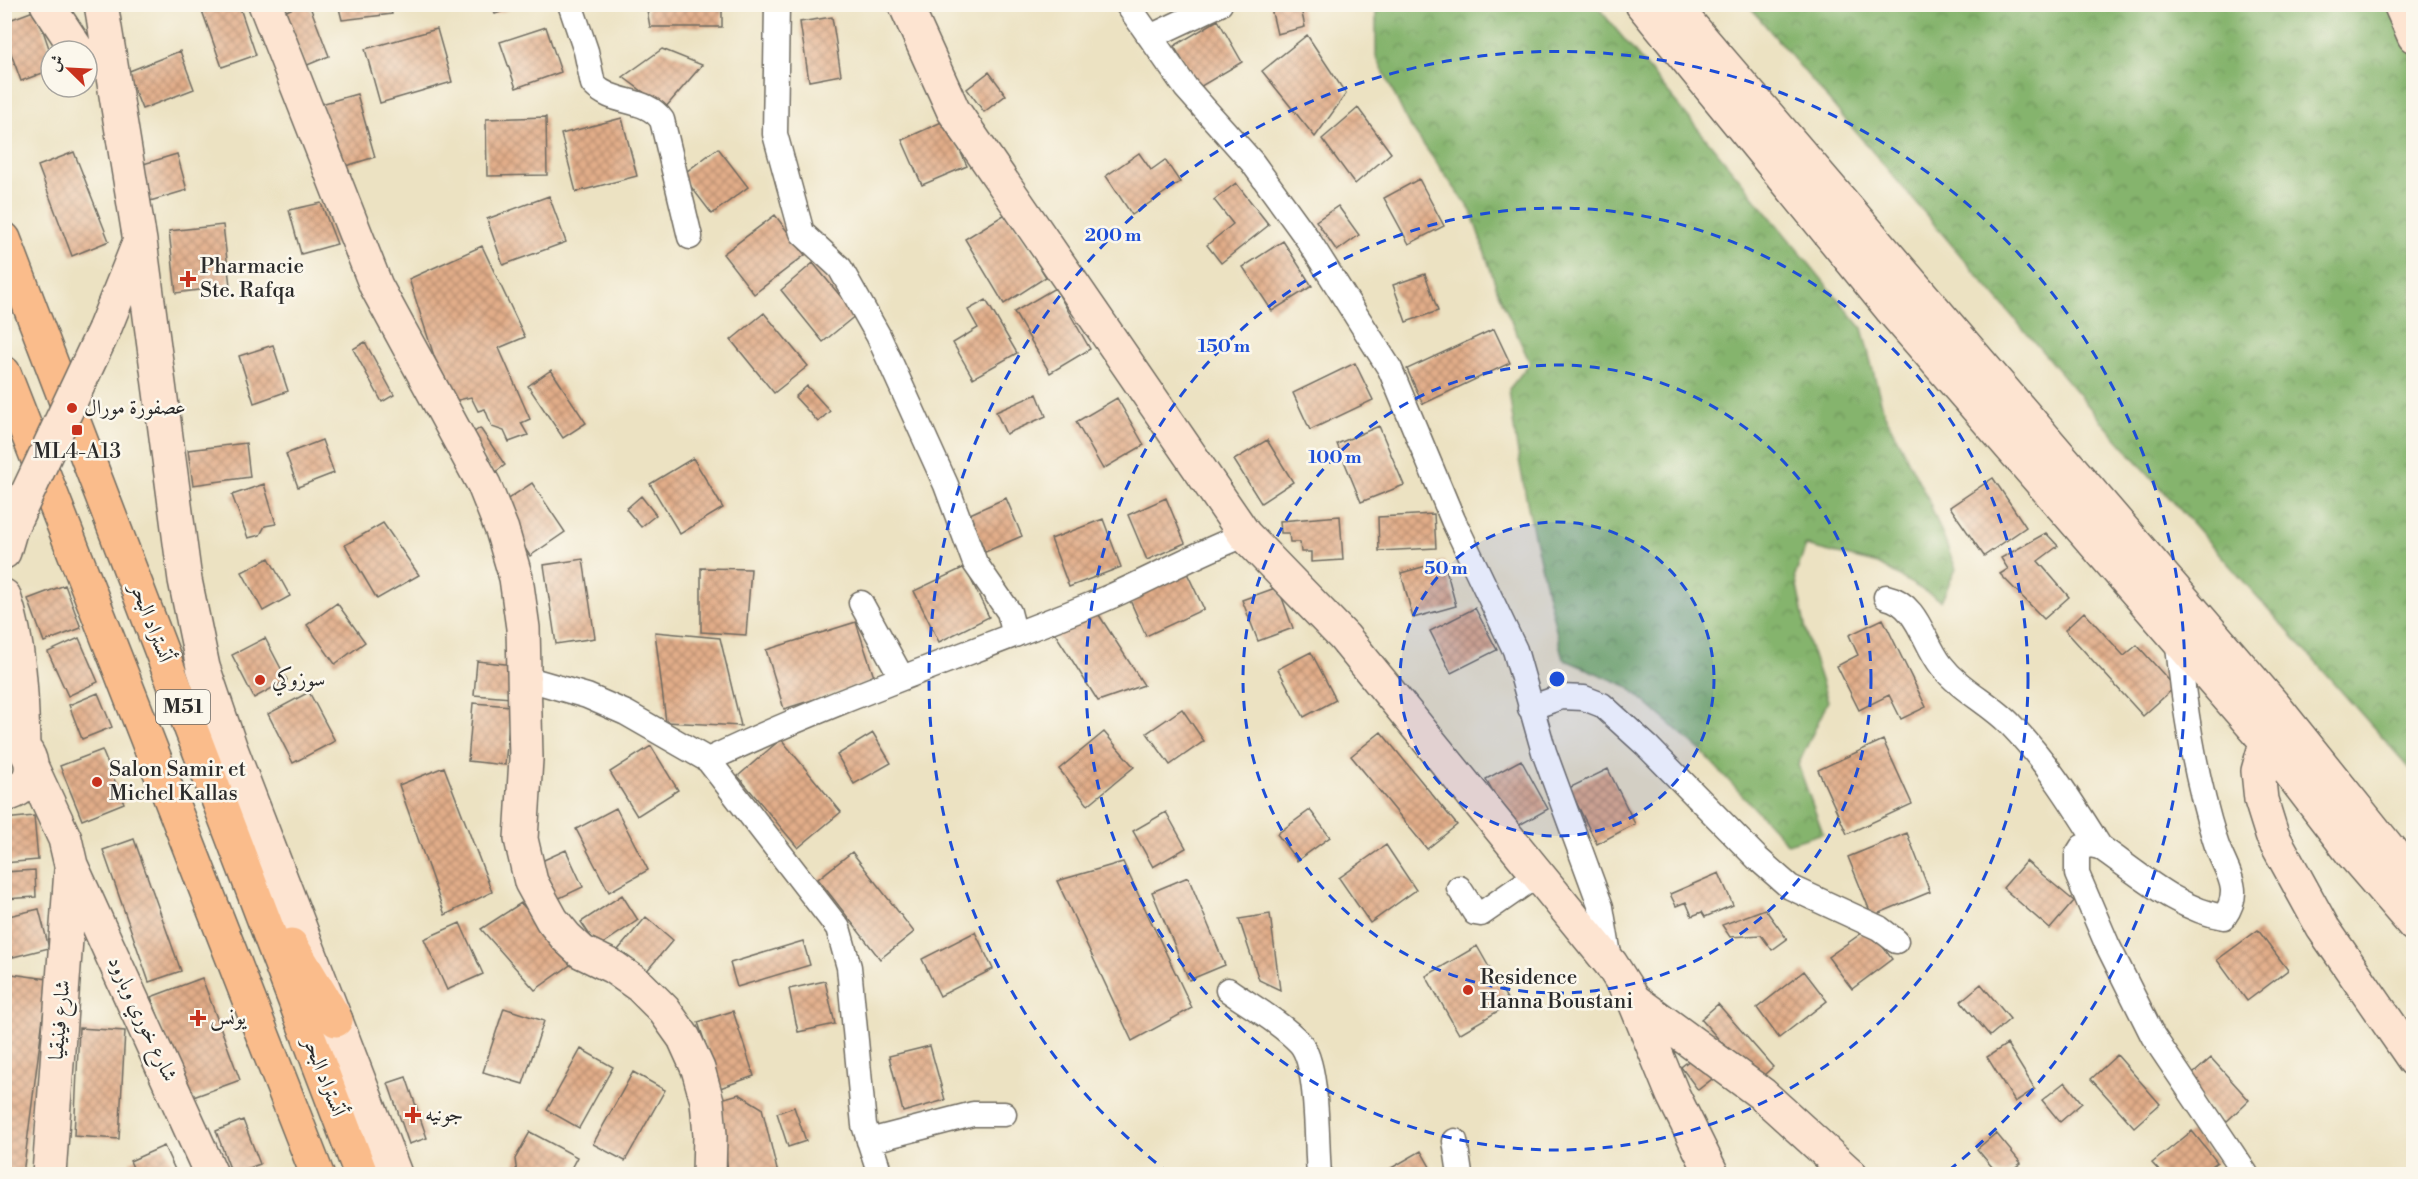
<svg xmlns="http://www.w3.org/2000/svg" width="2418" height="1179" viewBox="0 0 2418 1179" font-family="'Libre Bodoni',Amiri,serif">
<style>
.forest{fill:url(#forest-crowns);stroke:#58704c;stroke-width:1.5}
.building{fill:url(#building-cross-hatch)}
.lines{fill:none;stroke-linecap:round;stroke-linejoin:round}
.street-casing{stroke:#6f6b60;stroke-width:27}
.secondary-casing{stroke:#6f6b60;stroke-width:36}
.highway-casing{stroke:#6f6b60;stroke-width:36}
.street{stroke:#fff;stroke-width:24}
.secondary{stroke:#fde4d1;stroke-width:33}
.highway{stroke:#fabc8b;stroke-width:33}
.secondary-bridge-casing{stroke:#6f6b60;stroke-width:36;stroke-linecap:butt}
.secondary-bridge{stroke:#fde4d1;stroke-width:33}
.ring{fill:none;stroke:#1d4ed8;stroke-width:3;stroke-dasharray:10 8}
.poi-dot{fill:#c8321e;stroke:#fbf7ec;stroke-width:2}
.labels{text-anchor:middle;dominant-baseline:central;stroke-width:5;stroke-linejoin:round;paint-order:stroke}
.shield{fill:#fbf7ec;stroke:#696865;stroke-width:1.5}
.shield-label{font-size:20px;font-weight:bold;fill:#2b2b2b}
.poi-label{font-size:21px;fill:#2b2b2b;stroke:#fbf7ec;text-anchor:start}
.street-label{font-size:21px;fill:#2b2b2b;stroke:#fbf7ec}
.centre{fill:#1d4ed8;stroke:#fbf7ec;stroke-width:3}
.ring-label{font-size:18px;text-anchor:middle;font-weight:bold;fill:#1d4ed8;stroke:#fbf7ec;stroke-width:5;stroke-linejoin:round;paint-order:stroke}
</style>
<defs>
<pattern id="forest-crowns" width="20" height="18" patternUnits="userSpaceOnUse" patternTransform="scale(1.5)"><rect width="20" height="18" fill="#85b46d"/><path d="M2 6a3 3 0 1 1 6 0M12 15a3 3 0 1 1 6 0" fill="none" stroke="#6d935a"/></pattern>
<pattern id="building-cross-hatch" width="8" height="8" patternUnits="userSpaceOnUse" patternTransform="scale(1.5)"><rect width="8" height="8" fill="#e2ad89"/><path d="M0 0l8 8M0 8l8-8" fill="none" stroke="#b78d70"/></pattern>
</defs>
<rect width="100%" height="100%" fill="#fbf7ec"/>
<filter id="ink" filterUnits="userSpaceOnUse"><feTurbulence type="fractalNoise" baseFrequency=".0167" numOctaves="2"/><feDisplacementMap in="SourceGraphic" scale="12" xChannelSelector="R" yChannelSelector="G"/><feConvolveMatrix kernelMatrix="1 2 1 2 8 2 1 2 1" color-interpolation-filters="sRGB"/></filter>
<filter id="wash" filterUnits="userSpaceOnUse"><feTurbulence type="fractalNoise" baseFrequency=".008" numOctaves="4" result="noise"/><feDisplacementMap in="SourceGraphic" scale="24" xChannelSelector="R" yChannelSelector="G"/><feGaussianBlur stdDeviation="1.35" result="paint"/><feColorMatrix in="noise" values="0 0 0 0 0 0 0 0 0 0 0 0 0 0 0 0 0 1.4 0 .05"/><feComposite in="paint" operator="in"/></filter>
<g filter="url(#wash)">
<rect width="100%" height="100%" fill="#ece2c2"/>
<path class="forest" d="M1376,5H1596L1862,328L1884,413L1928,499L1956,569L1941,601L1878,564L1806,546L1795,576L1808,641L1828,701L1798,765L1823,833L1788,844L1702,752L1627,686L1563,659C1542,570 1519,481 1509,389L1530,363L1498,292L1471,211L1408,123L1376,56Z
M1748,5H2413V772L2097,416Z"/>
<g id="blocks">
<path class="building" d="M302,4H309L329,56L305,66L284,12Z
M338,4H390L392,14L342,20Z
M491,4H521V5L495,14Z
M646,4H722V27H650Z
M1270,4H1300L1305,27L1277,34Z
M200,5H239L256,55L222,67Z
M36,10L51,54V70L21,81L4,34V22Z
M832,17L841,75L809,81L800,22Z
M1218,20L1242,62L1198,88L1174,46Z
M546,27L561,72L516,88L500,42Z
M437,29L452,82L380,103L365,49Z
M1307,35L1346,94L1315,137L1262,71Z
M662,49L702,65L665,108L623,77Z
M180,51L194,89L142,109L127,72Z
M989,72L1006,95L984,112L967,89Z
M357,94L375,157L339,168L321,104Z
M1358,108L1391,153L1355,184L1322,139Z
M546,117L547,175L487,176L486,119Z
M622,118L637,176L576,192L561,134Z
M946,120L967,166L922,185L902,140Z
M718,148L748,187L712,214L682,175Z
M74,152L109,241L72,256L38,166Z
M1139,153L1151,170L1165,160L1180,182L1132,215L1106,176Z
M177,154L187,190L150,201L140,165Z
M1419,179L1444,226L1409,244L1384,198Z
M1236,183L1269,225L1221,263L1207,245L1233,224L1214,200Z
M549,196L566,242L503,265L487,219Z
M321,203L337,244L301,254L289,210Z
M1338,206L1359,235L1337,251L1316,221Z
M1007,213L1046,277L1004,304L965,239Z
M775,215L805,255L754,294L723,254Z
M223,225L230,286L176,293L169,231Z
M1283,241L1312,286L1272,311L1243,267Z
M482,246L525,337L499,348L530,419L521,423L528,435L509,442L504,431L492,427L485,409L478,411L471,397L454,401L435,359L409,279Z
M813,263L856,315L823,342L781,290Z
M1425,274L1438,311L1406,322L1393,285Z
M1055,288L1090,349L1050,373L1014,312Z
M986,300L1017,353L973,378L953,343L978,328L968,310Z
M764,313L808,366L774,393L731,340Z
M1494,329L1510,363L1423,404L1407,369Z
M365,342L394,395L382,402L353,349Z
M273,345L288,391L254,403L239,356Z
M1355,363L1373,400L1310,430L1293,393Z
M551,370L586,423L563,438L528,386Z
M807,386L830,411L818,422L795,397Z
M1037,394L1046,416L1006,434L996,412Z
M1117,398L1144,445L1103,469L1076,422Z
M1379,426L1404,485L1361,502L1337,444Z
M480,428L505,465L494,473L469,436Z
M322,440L334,473L298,487L286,454Z
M1267,440L1293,482L1261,503L1234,460Z
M246,443L250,477L193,485L188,450Z
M693,458L723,508L680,534L650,484Z
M1993,478L2026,527L1984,556L1950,507Z
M532,483L565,532L530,556L497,506Z
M264,484L276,524L265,526L260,535L248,538L232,495Z
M641,496L656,515L641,527L626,509Z
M1006,498L1022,536L985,552L970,514Z
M1166,498L1185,543L1147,560L1128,515Z
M1434,514L1436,548L1379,551L1378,517Z
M1340,516L1343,560L1311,562V552H1301L1300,542H1290L1289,533H1281L1280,521Z
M1103,519L1121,567L1069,587L1051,539Z
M383,523L419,575L377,599L345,545Z
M2046,533L2058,546L2038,561L2069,597L2044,619L2000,574L2008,569L2001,558Z
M269,558L290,596L263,611L242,572Z
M583,559L595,638L556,644L544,565Z
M1444,561L1456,606L1413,618L1401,573Z
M965,567L989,617L939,642L914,591Z
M701,568L751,569L746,635L701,632Z
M1186,571L1204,609L1146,636L1129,598Z
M65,585L81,628L44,642L28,599Z
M1278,587L1293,628L1258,641L1242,600Z
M337,603L365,642L335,664L307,625Z
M1475,608L1497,650L1451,673L1430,631Z
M2084,612L2124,656L2137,645L2175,687L2143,716L2065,630Z
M1099,615L1144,685L1098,701L1054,632Z
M1883,619L1926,707L1901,719L1889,695L1859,710L1837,666L1858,655L1849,635Z
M856,622L875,680L784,709L766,650Z
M655,632L720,638L741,726L666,722Z
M79,638L98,682L68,696L48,652Z
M265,638L287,680L254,698L232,655Z
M1311,652L1336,700L1304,717L1278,669Z
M477,661L514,665L511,698L474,695Z
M309,692L335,741L293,763L268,714Z
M98,693L112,727L82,739L69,705Z
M473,703L511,706L505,765L468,761Z
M1182,709L1204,741L1170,765L1147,733Z
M1104,732L1134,767L1088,805L1059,769Z
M1381,732L1457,825L1427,849L1351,756Z
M873,733L891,763L854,784L837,755Z
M781,739L841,812L798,848L738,776Z
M1883,740L1912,804L1847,834L1818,770Z
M651,746L678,790L637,816L610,772Z
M102,750L124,803L82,820L60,766Z
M1521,760L1548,809L1514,828L1486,779Z
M444,767L492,892L445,915L399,785Z
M1608,769L1635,824L1597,844L1569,788Z
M616,808L648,870L609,892L576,829Z
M1310,810L1330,837L1297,861L1277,834Z
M1166,812L1186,848L1153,867L1133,831Z
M34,816L38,860L4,863V819Z
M1907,833L1930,892L1872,916L1848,857Z
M134,839L181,971L149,982L103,850Z
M1386,845L1416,890L1370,923L1339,878Z
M566,850L583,887L551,902L535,864Z
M852,852L914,932L880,959L818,879Z
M2026,861L2074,901L2050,929L2003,888Z
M1123,862L1192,1008L1132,1041L1057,881Z
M35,870L36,897L4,899V872Z
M1719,873L1733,905L1705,917L1702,912L1692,916L1686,902L1676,906L1670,894Z
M1188,877L1225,965L1189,980L1152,892Z
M622,895L638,920L598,947L581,922Z
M521,903L573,963L535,990L481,929Z
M39,909L49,948L5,959L4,917Z
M1765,909L1787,939L1772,950L1761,935L1730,937L1722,925Z
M1270,914L1280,990L1259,980L1239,919Z
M646,917L673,940L645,973L618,950Z
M460,923L483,974L447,990L424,939Z
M1869,928L1892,959L1852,989L1828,957Z
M2258,930L2288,970L2247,1001L2217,960Z
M975,932L993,969L940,996L922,959Z
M803,941L810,965L737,987L730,963Z
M1477,946L1510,1004L1459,1034L1426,976Z
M1804,971L1827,1001L1779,1038L1757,1008Z
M4,973L48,979L23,1174H4Z
M202,978L240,1080L188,1099L151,997Z
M825,981L835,1024L798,1032L789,989Z
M1981,984L2010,1019L1990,1036L1961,1001Z
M1718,1004L1773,1067L1756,1082L1701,1019Z
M504,1008L544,1021L523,1084L483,1072Z
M733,1011L754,1076L720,1088L698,1022Z
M79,1028L125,1031L119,1139L74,1136Z
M2007,1044L2035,1089L2015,1102L1987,1057Z
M930,1046L945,1100L903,1112L889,1056Z
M581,1049L613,1067L579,1128L547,1110Z
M2117,1055L2160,1104L2134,1127L2091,1079Z
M1695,1056L1712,1079L1698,1090L1681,1067Z
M2211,1058L2249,1100L2225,1123L2186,1080Z
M633,1072L665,1090L625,1161L593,1144Z
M406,1077L427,1138L409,1144L388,1083Z
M2065,1082L2082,1103L2060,1122L2042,1100Z
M739,1094L762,1108L778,1174H728L721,1099Z
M794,1107L806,1141L788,1147L777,1113Z
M243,1120L260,1164L232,1174L216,1131Z
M2192,1131L2217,1162L2201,1174H2162L2152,1163Z
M530,1132L577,1157L568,1174H517L515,1159Z
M1996,1133L2021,1163L2006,1174H1998L1977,1149Z
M164,1146L177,1174H136L130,1161Z
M1421,1151L1434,1174H1388L1386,1171Z"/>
</g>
</g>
<g filter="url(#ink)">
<use href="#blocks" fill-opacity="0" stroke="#6f6b60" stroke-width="1.5"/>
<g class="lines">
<defs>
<path id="street" d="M570,4L586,51L593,84C613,106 645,96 662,120L690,237
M777,4L775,134L802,233L840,268L878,335L946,485L975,563L1009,612L1015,635
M1127,4L1186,88L1252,162L1307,238L1390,369L1453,520L1515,650L1544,752L1601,907L1610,961
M1150,37L1220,4
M1886,597C1918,604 1923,642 1941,665C1960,690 1990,703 2011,725C2047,762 2073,804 2100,847
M861,603L902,678
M2177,636C2184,705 2194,773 2215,840C2224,871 2245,887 2224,917C2178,910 2138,873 2100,847L2090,845L2082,847L2077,855V874L2107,944L2153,1036L2246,1174
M525,678L587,696L626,713L708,760L838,928L849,967L864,1125L880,1174
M1530,708L1561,697L1584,698L1602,705L1647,746L1758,859L1790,887L1879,928L1896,941
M708,760C832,701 961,657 1088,606C1142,585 1191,555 1245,535
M1459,888L1475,913L1481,914L1537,875
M1228,990C1252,1007 1280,1022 1300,1043C1319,1064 1316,1144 1319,1174
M869,1141L973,1114H1004
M1455,1141L1460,1174"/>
<path id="secondary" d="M47,4L78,51
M101,4L140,241L185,580L203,667L231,749L395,1174
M265,4L376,286L484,485L502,530L516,578L523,628L526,759L521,839L531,882L552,920L566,937L582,952L613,967L640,986L664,1010L684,1038L698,1069L707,1101L710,1135L709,1174
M905,4L953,110L1245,535L1344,637L1611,964L1634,1000L1673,1095L1712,1174
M1642,4L1892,310L2266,741L2351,852L2414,925
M1672,4L2276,708L2414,880
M2400,4L2414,36
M104,330L139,243
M4,552L11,528
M4,596C20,644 22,697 23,748
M2271,725L2258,771L2261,800L2272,835L2323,928L2414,1060
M32,768L65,839L71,865L211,1174
M4,795C24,792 39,773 27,753
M1634,1000L1762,1094L1850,1174
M49,1174L71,870"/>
<path id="highway" d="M4,239L361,1174
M4,373L317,1174
M291,945L336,1020"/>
</defs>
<use href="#street" class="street-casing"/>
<use href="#secondary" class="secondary-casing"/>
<use href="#highway" class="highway-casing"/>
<use href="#street" class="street"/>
<use href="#secondary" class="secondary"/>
<use href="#highway" class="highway"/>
<defs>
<path id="secondary-bridge" d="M11,528L104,330"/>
</defs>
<use href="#secondary-bridge" class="secondary-bridge-casing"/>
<use href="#secondary-bridge" class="secondary-bridge"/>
</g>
</g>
<circle cx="1557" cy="679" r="157" fill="#1d4ed8" fill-opacity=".12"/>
<g class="ring">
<circle cx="1557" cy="679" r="157"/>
<circle cx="1557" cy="679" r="314"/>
<circle cx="1557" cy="679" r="471"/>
<path d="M1170 1174A628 628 0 1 1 1944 1174"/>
</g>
<g class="poi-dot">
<path d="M185 270h6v6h6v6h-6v6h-6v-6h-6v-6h6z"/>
<circle cx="72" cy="408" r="6"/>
<rect x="71" y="424" width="12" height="12" rx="3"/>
<circle cx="260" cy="680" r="6"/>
<circle cx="97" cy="782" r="6"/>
<circle cx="1468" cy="990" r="6"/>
<path d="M195 1009h6v6h6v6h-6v6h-6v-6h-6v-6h6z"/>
<path d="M410 1106h6v6h6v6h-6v6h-6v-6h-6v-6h6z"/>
</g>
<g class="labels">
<rect class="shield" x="156" y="690" width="54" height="34" rx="4.5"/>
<g class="shield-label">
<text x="183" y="707">M51</text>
</g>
<g class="poi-label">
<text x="200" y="267">Pharmacie<tspan x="200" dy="24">Ste. Rafqa</tspan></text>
<text x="84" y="408">عصفورة مورال</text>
<text x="77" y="452" text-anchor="middle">ML4-A13</text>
<text x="272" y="680">سوزوكي</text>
<text x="109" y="770">Salon Samir et<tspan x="109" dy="24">Michel Kallas</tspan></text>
<text x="1480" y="978">Residence<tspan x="1480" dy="24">Hanna Boustani</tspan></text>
<text x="210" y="1018">يونس</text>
<text x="425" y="1115">جونيه</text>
</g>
<g class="street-label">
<text transform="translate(151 623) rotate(69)">أتستراد البحر</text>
<text transform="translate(142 1019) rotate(65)">شارع خوري وبارود</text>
<text transform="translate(60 1020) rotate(-85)">شارع فينيقيا</text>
<text transform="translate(324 1077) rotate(69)">أتستراد البحر</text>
</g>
</g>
<circle cx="1557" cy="679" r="9" class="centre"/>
<g class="ring-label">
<text x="1113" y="241">200 m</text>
<text x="1224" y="352">150 m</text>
<text x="1335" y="463">100 m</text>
<text x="1446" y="574">50 m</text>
</g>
<rect width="2418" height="1179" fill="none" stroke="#fbf7ec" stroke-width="24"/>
<g transform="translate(69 69) rotate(294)"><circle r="28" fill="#fbf7ec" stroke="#a8a59f" stroke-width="1.5"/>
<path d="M0-4.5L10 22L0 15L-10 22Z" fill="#c8321e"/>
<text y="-9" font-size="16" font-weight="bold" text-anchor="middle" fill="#2b2b2b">ش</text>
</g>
</svg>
